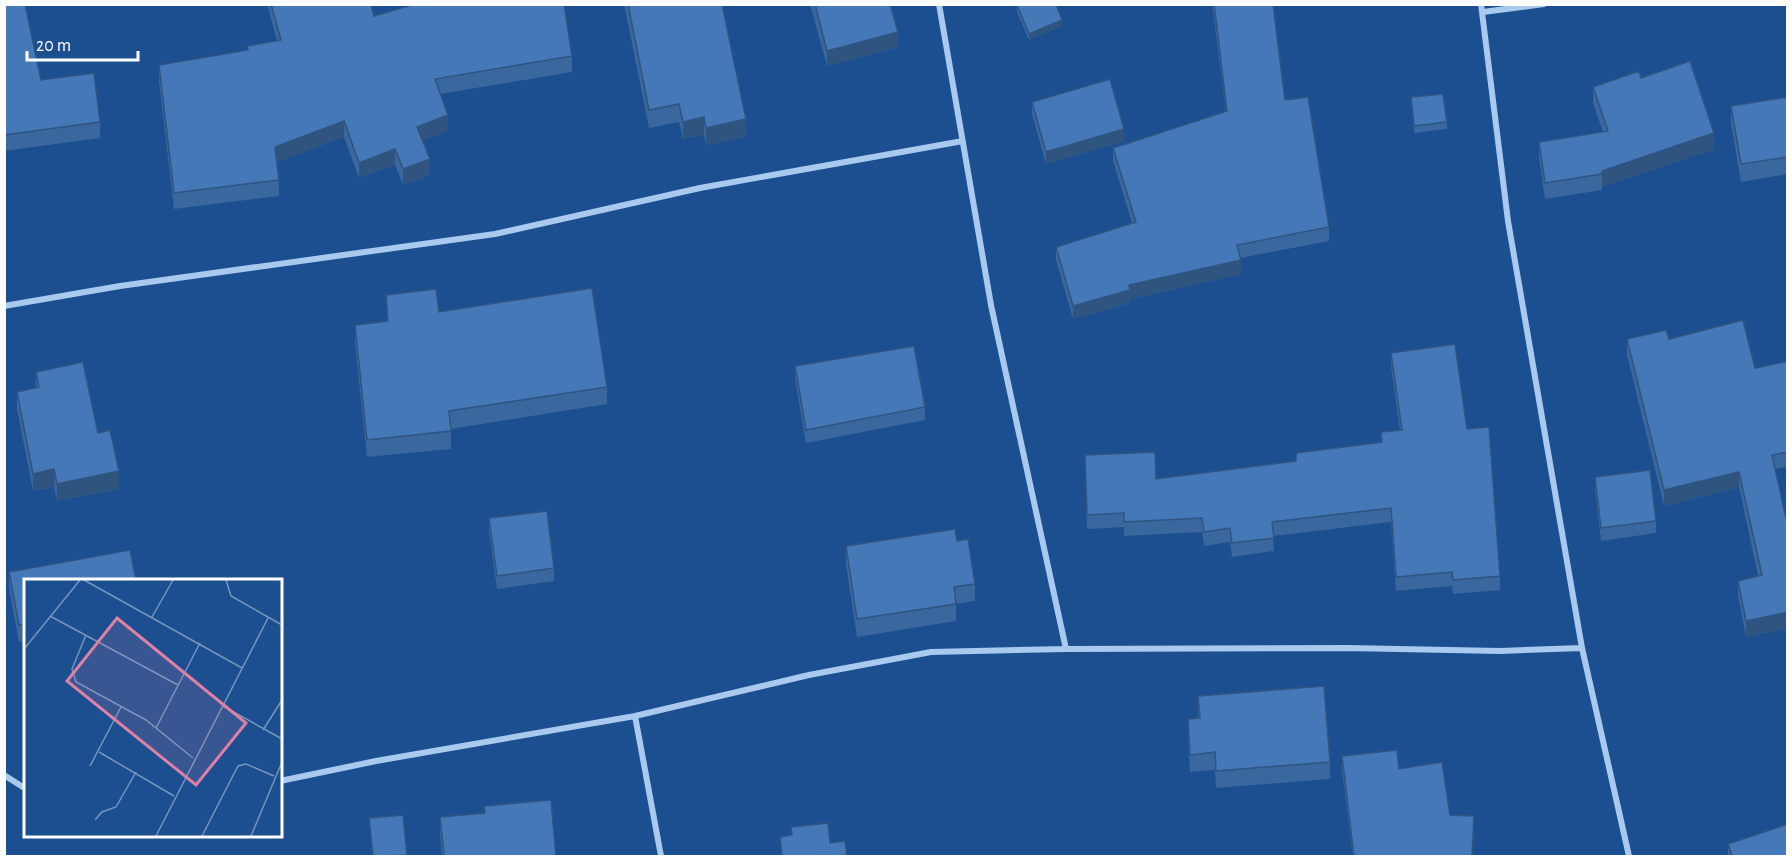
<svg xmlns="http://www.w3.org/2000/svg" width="1792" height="861" viewBox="0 0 1792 861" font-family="'Alegreya Sans',sans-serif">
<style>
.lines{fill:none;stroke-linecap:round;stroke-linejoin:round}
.street{stroke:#a9c9ee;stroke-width:6}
.wall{fill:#3a679d}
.shaded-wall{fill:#305480}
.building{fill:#4478b7;stroke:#305480;stroke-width:1.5}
.inset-road{fill:none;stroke:#7695bc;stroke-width:1.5}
.view{fill:#dd80a5;fill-opacity:0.15;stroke:#dd80a5;stroke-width:3}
.inset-edge{fill:none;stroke:#fff;stroke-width:3}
</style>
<rect width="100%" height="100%" fill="#1b4f8f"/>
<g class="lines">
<path class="street" d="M939,4L991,305L1066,649
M1481,4L1508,221L1582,648L1629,856
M1483,12L1544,4
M4,306L120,286L495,234L700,188L963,141
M635,716L661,856
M4,775L26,789
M280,781L376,761L635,716L809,675L931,652L1066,649L1348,648L1500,651L1582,648"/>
</g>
<path class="wall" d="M4,4L41,80L100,122V138L4,151Z
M267,4H371L374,16L572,56V72L440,94L448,131L423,140L430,175L403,185L395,165L359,178L344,137L277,162L279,180V196L174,209L159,81V65L247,50V46L277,41Z
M624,4H722L746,137L706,145L704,135L683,139L679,122L649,128Z
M810,4H890L898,47L827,66Z
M1212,4H1273L1285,100L1329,227V241L1240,258L1241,274L1130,299V303L1073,319L1056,260V247L1132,223L1113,161V148L1226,111Z
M1017,5L1062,26L1029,40L1017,12Z
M1641,78L1714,149L1602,187V190L1545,199L1539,158V142L1603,132L1593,103V87Z
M1411,97L1447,122V129L1414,133Z
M1788,97V174L1741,182L1731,124V106Z
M1032,102L1124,141L1046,164L1032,114Z
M386,295L439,312L607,387V404L451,429V449L367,457L355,342V325L387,321Z
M1627,339H1669L1755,368L1788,361V467L1775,469L1788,527V628L1746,637L1738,596V581L1758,576L1739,487L1664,506L1627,355Z
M1391,353L1467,429L1500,576V590L1453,594L1452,586L1396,591L1391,522L1273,536L1274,551L1232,557L1230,542L1204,546L1202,532L1124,536V527L1087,529L1085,455L1156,479L1296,461V453L1381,442V432L1400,430L1391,367Z
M795,366L925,407V420L806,443L795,379Z
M36,372L98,433L119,489L57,501L54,487L33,491L17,409V392L36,387Z
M1595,477L1656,521V533L1601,541L1595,489Z
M489,518L554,568V581L497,589L489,531Z
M957,541L975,584V601L956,604V621L857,637L846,564V546Z
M9,572L26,580V641L19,642L9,589Z
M1198,696L1330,762V779L1216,788L1215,770L1190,772L1188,737V719H1198Z
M1342,756L1399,769L1450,815L1474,830L1472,856H1353L1342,770Z
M484,806L556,856H442L440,835V817L484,813Z
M403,815L407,856H372L369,818Z
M791,827L830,843L847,856H781L780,837L791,835Z
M1728,844L1788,856H1728Z"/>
<path class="shaded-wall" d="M1062,20V26L1029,40V34Z
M898,32V47L827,66V51Z
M448,115V131L417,142V127Z
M704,117V135L683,139V122Z
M746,119V137L706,145V128Z
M344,121V137L275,163V147Z
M1124,129V141L1046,164V152Z
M1714,133V149L1602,187V171Z
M395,149V165L359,178V163Z
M430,159V175L403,185V169Z
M1241,260V274L1130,299V303L1073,319V306L1129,285Z
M54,469V487L33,491V474Z
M119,471V489L57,501V484Z
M1739,472V487L1664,506V490Z
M1788,612V628L1746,637V621Z
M283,698V711H280V699Z"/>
<path class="building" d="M4,4H25L41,80L94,73L100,122L4,135Z
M271,4H371L374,16L415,4H564L572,56L435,79L448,115L417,127L430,159L403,169L395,149L359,163L344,121L275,147L279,180L174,193L159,65L248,50L247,46L281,40Z
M628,4H722L746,119L706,128L704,117L683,122L679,104L649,110Z
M815,4H890L898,32L827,51Z
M1018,4H1056L1062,20L1029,34L1017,5Z
M1214,4H1273L1285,100L1308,97L1329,227L1237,245L1241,260L1129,285L1130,290L1073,306L1056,247L1136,222L1113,148L1227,111Z
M1690,61L1714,133L1602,171V174L1545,183L1539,142L1608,131L1593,87L1639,71L1641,78Z
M1110,79L1124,129L1046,152L1032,102Z
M1443,94L1447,122L1414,126L1411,97Z
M1788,97V157L1741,164L1731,106Z
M592,288L607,387L449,411L451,431L367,440L355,325L388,321L386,295L436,289L439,312Z
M1743,320L1755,368L1788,361V452L1772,455L1788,527V612L1746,621L1738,581L1762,575L1739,472L1664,490L1627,339L1666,330L1669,339Z
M1455,344L1467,429L1489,427L1500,576L1453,580L1452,572L1396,577L1391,508L1272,522L1274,538L1232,543L1230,528L1204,532L1202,518L1124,522V513L1087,515L1085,455L1155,452L1156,479L1296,461V453L1382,442L1381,432L1402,430L1391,353Z
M914,346L925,407L806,430L795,366Z
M83,362L98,433L110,430L119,471L57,484L54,469L33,474L17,392L39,387L36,372Z
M1650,470L1656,521L1601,528L1595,477Z
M547,511L554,568L497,576L489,518Z
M955,529L957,541L968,539L975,584L954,587L956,604L857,619L846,546Z
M130,550L136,580H26V623L19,625L9,572Z
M1324,686L1330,762L1216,771L1215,752L1190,755L1188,719L1200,718L1198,696Z
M1397,750L1399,769L1442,762L1450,815L1474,816L1472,856H1354L1342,756Z
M551,800L556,856H444L440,817L485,813L484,806Z
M403,815L407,855L391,856H373L369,818Z
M828,823L830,843L845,841L847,856H782L780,837L792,835L791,827Z
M1788,824V856H1732L1728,844Z"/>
<g transform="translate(24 579)">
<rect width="258" height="258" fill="#1b4f8f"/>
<path class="inset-road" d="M60,1L218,89M202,1L207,17L258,46M26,37L154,106M128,38L149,1M62,56L48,90L52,103L122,141L169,179M0,70L56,1M199,127L258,160M132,149L176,64M239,151L258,121M75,173L150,217M66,187L97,128M71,241L78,233L92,228L112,193M132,257L244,39M178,257L214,187L222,185L250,197M227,257L258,183"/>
<path class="view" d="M93,39L222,144L172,206L43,102Z"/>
<rect width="258" height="258" class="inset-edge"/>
</g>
<rect width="1792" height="861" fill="none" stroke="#ffffff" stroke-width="12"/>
<path d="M27 51v9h111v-9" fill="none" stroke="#ffffff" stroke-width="3"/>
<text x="36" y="51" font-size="18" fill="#ffffff" stroke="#1b4f8f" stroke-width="4.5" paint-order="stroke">20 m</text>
</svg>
